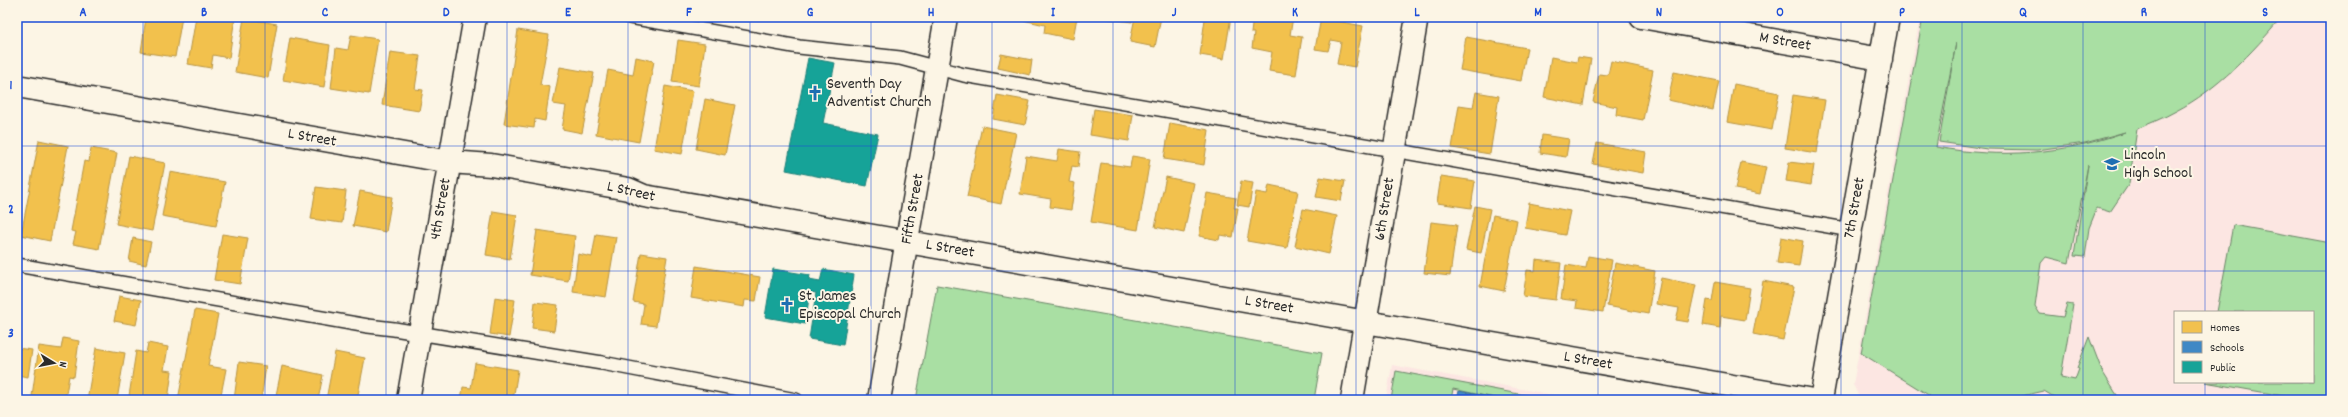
<svg xmlns="http://www.w3.org/2000/svg" width="2348" height="417" viewBox="0 0 2348 417" font-family="Dekko,sans-serif">
<style>
.built{fill:#fce6e2;fill-rule:evenodd}
.green{fill:#a9dfa3;stroke:#6a8567;fill-rule:evenodd}
.homes{fill:#f2c14e;stroke:#b69444}
.schools{fill:#3f88c5;stroke:#396c97}
.public{fill:#17a398;stroke:#1d7f77}
.lines{fill:none;stroke-linecap:round;stroke-linejoin:round}
.service-casing{stroke:#2b2b2b;stroke-width:16}
.minor-casing{stroke:#2b2b2b;stroke-width:25}
.tertiary-casing{stroke:#2b2b2b;stroke-width:25}
.service{stroke:#fcf5e5;stroke-width:13}
.minor{stroke:#fcf5e5;stroke-width:22}
.tertiary{stroke:#fcf5e5;stroke-width:22}
.grid{fill:none;stroke:#1d4ed8;stroke-width:1;stroke-opacity:0.55}
.labels{text-anchor:middle;dominant-baseline:central;stroke-width:4;stroke-linejoin:round;paint-order:stroke}
.street-label{font-size:16px;fill:#2b2b2b;stroke:#fcf5e5}
.poi-label{font-size:16px;fill:#2b2b2b;stroke:#fcf5e5;text-anchor:start}
.neatline{fill:none;stroke:#1d4ed8;stroke-width:1.5}
.grid-label{font-size:13px;text-anchor:middle;font-weight:bold;fill:#1d4ed8}
</style>
<rect width="100%" height="100%" fill="#fcf5e5"/>
<filter id="ink" filterUnits="userSpaceOnUse"><feTurbulence type="fractalNoise" baseFrequency=".025" numOctaves="2"/><feDisplacementMap in="SourceGraphic" scale="8" xChannelSelector="R" yChannelSelector="G"/><feConvolveMatrix kernelMatrix="1 2 1 2 8 2 1 2 1" color-interpolation-filters="sRGB"/></filter>
<g filter="url(#ink)">
<path class="built" d="M1920,17H2331V400H1860L1853,384ZM2175,312H2313V382H2175Z
M1392,365L1581,400H1386Z"/>
<path class="green" d="M1923,17H2282C2253,52 2217,90 2176,111C2164,118 2150,123 2137,129L2129,184L2110,212L2097,208L2089,228L2085,257L2074,256L2088,165L2069,263L2046,257L2041,263L2035,306L2040,314L2063,317L2067,304L2073,305L2061,377L2075,380L2079,369L2077,368L2089,337L2102,371L2120,400H2059L2044,391L2018,397L2016,400H1928L1930,396L1861,353ZM1956,43L1939,142L1987,149L2037,150L2085,143L2125,132C2063,154 2001,159 1936,147Z
M2233,225L2331,243V400H2306L2205,382H2313V312H2217Z
M937,285L1322,353L1314,400H916Z
M1396,371L1551,400H1504L1453,389L1451,400H1391Z"/>
<path class="homes" d="M146,17H182L175,57L141,52Z
M196,17H235L229,58L213,55L211,68L188,64Z
M1010,17H1077L1073,39L1044,33L1045,25Z
M1096,17H1132V22Z
M1135,17H1161L1155,47L1130,42Z
M1195,17H1231L1224,59L1200,55L1205,19Z
M1253,17H1293L1290,35L1302,37L1296,75L1269,71L1272,52L1252,48L1254,33H1251Z
M244,18L277,24L268,78L235,72Z
M1321,18L1363,26L1355,67L1337,64L1341,42L1331,40L1328,51L1315,49Z
M518,30L549,35L540,85L550,87L545,121L535,119L534,128L504,124Z
M351,35L378,39L369,94L331,88L336,48L348,50Z
M1466,37L1527,48L1521,81L1460,70Z
M290,38L330,45L324,87L283,80Z
M678,40L705,44L699,86L672,82Z
M390,52L420,56L415,89L423,90L419,111L382,105Z
M1001,54L1032,60L1030,75L998,68Z
M636,57L654,61L639,142L596,134L608,70L633,75Z
M1551,57L1577,62L1578,57L1591,59L1583,105L1544,97Z
M1611,61L1653,70L1643,120L1616,115L1617,107L1593,102L1599,74L1608,75Z
M560,67L594,73L582,133L562,129L566,106L553,104Z
M1674,72L1719,81L1713,110L1668,100Z
M1734,84L1779,93L1772,130L1727,122Z
M665,86L693,91L682,154L654,149Z
M1476,92L1499,96L1490,154L1452,148L1459,105L1473,107Z
M997,95L1030,101L1025,125L993,119Z
M1793,95L1825,100L1817,153L1785,148Z
M705,99L735,105L725,155L696,149Z
M1094,109L1133,115L1129,141L1090,135Z
M1170,123L1209,130L1204,165L1164,159Z
M982,126L1016,133L1001,204L967,197Z
M1542,135L1569,139L1566,157L1540,153Z
M39,140L68,146L50,241L21,235Z
M1597,143L1646,152L1643,173L1593,164Z
M91,148L117,153L99,249L73,244L76,232L71,231L84,161L89,162Z
M1059,149L1080,152L1078,167L1072,166L1069,182L1075,183L1071,210L1050,207L1051,199L1020,194L1026,156L1057,161Z
M129,156L165,163L152,231L116,224Z
M1132,156L1150,159L1138,230L1091,222L1101,163L1130,167Z
M1741,162L1766,167L1760,194L1735,189Z
M1789,162L1814,165L1811,185L1786,181Z
M170,172L225,182L216,226L162,216Z
M1441,176L1475,181L1471,208L1437,203Z
M1166,177L1194,183L1184,233L1155,227Z
M1320,177L1345,181L1341,201L1316,197Z
M1241,181L1253,183L1249,207L1237,205Z
M1269,185L1298,191L1287,248L1247,241L1256,192L1267,194Z
M316,187L346,191L342,223L311,219Z
M360,191L392,197L386,232L353,226Z
M1207,193L1236,198L1234,208H1238L1233,237L1220,235L1219,240L1199,236Z
M1529,203L1570,211L1565,235L1525,228Z
M1475,206L1490,209L1481,253L1466,250Z
M1303,209L1337,216L1329,254L1295,246Z
M493,211L517,215L510,259L486,255Z
M1493,215L1517,220L1504,291L1480,286Z
M1431,222L1457,225L1450,276L1424,273Z
M537,230L575,236L568,281L530,275Z
M222,234L248,238L240,284L214,280Z
M596,234L616,237L606,297L573,292L578,254L592,257Z
M1781,237L1803,241L1799,266L1777,263Z
M133,238L151,242L146,265L129,261Z
M641,253L667,257L656,326L641,324L644,304L633,302Z
M1588,256L1612,260L1603,312L1576,308L1577,301L1561,299L1566,265L1586,268Z
M1536,260L1561,263L1556,300L1523,296L1527,270L1535,271Z
M1615,263L1655,271L1648,314L1607,306Z
M696,266L760,277L756,301L745,300L744,307L691,298Z
M1661,278L1696,285L1688,322L1676,320L1679,308L1656,304Z
M1763,281L1794,287L1783,340L1753,334Z
M1715,282L1750,288L1745,320L1721,316L1720,328L1703,325L1707,300L1712,301Z
M119,296L141,300L136,325L114,321Z
M495,297L515,300L509,337L490,334Z
M535,302L558,305L554,331L532,328Z
M195,310L218,314L208,366L226,369L220,400H178Z
M63,338L79,341L74,377L69,376L65,400L32,396L39,346L61,349Z
M148,343L168,347L164,370L172,371L168,400H143L144,398L129,396L136,351L146,353Z
M17,348L32,350L28,377L17,375Z
M96,348L125,353L117,400H87Z
M335,352L365,358L357,400H326Z
M239,362L266,366L261,400H234Z
M475,363L518,370L513,400H461L463,387L471,388Z
M282,366L323,375L318,400H275Z"/>
<path class="schools" d="M1459,391L1504,400H1457Z"/>
<path class="public" d="M808,58L835,63L823,123L878,134L867,186L786,170Z
M773,269L810,275L809,280L820,282L823,269L854,275L843,345L809,339L816,293L810,292L805,324L765,317Z"/>
<g class="lines">
<defs>
<path id="service" d="M630,17L799,47L900,58L964,75L1851,230
M17,265L368,326L394,329L602,363L796,400"/>
<path id="minor" d="M1641,17L1881,59
M17,86L450,162L491,165L628,189L644,196L1813,400
M408,400L475,17
M1352,400L1417,17
M1821,400L1888,17"/>
<path id="tertiary" d="M879,400L946,17"/>
</defs>
<use href="#service" class="service-casing"/>
<use href="#minor" class="minor-casing"/>
<use href="#tertiary" class="tertiary-casing"/>
<use href="#service" class="service"/>
<use href="#minor" class="minor"/>
<use href="#tertiary" class="tertiary"/>
</g>
</g>
<path class="grid" d="M143,17V400M265,17V400M386,17V400M507,17V400M628,17V400M750,17V400M871,17V400M992,17V400M1113,17V400M1235,17V400M1356,17V400M1477,17V400M1598,17V400M1720,17V400M1841,17V400M1962,17V400M2083,17V400M2205,17V312M17,146H2331M17,271H2331M2205,382V400"/>
<defs>
<symbol id="church-bare" viewBox="-9 -9 18 18"><path d="M-1.2-6h2.4v3.5h3.3v2.4h-3.3V6h-2.4V-.1h-3.3v-2.4h3.3Z" fill="#1f6fb2" stroke="#fcf5e5" stroke-width="2.5" paint-order="stroke"/></symbol>
<symbol id="school-bare" viewBox="-9 -9 18 18"><path d="M0-5L7-2L0 1L-7-2ZM-4 1L0 2.5L4 1V4Q0 6-4 4Z" fill="#1f6fb2" stroke="#fcf5e5" stroke-width="2.5" paint-order="stroke"/></symbol>
</defs>
<g fill-rule="evenodd">
<use href="#church-bare" x="804" y="82" width="22" height="22"/>
<use href="#school-bare" x="2101" y="153" width="22" height="22"/>
<use href="#church-bare" x="776" y="294" width="22" height="22"/>
</g>
<g class="labels">
<g class="street-label">
<text transform="translate(1785 42) rotate(10)">M Street</text>
<text transform="translate(312 138) rotate(10)">L Street</text>
<text transform="translate(631 192) rotate(13)">L Street</text>
<text transform="translate(1855 208) rotate(-80)">7th Street</text>
<text transform="translate(441 209) rotate(-80)">4th Street</text>
<text transform="translate(913 209) rotate(-80)">Fifth Street</text>
<text transform="translate(1385 209) rotate(-81)">6th Street</text>
<text transform="translate(950 249) rotate(10)">L Street</text>
<text transform="translate(1269 305) rotate(10)">L Street</text>
<text transform="translate(1588 361) rotate(10)">L Street</text>
</g>
<g class="poi-label">
<text x="827" y="84">Seventh Day<tspan x="827" dy="18">Adventist Church</tspan></text>
<text x="2124" y="155">Lincoln<tspan x="2124" dy="18">High School</tspan></text>
<text x="799" y="296">St. James<tspan x="799" dy="18">Episcopal Church</tspan></text>
</g>
</g>
<rect width="2348" height="417" fill="none" stroke="#fcf5e5" stroke-width="44"/>
<rect x="2174" y="311" width="140" height="72" fill="#fcf5e5" stroke="#a8a49b"/>
<rect x="2182" y="321" width="20" height="12" fill="#f2c14e" stroke="#a8a49b"/>
<text x="2210" y="331" font-size="12" fill="#2b2b2b">Homes</text>
<rect x="2182" y="341" width="20" height="12" fill="#3f88c5" stroke="#a8a49b"/>
<text x="2210" y="351" font-size="12" fill="#2b2b2b">Schools</text>
<rect x="2182" y="361" width="20" height="12" fill="#17a398" stroke="#a8a49b"/>
<text x="2210" y="371" font-size="12" fill="#2b2b2b">Public</text>
<g transform="translate(54 363) rotate(100)" stroke="#fcf5e5" stroke-width="3" paint-order="stroke">
<path d="M0-3L7 15L0 10L-7 15Z" fill="#2b2b2b"/>
<text y="-6" font-size="11" font-weight="bold" text-anchor="middle" fill="#2b2b2b">N</text>
</g>
<rect x="22" y="22" width="2304" height="373" class="neatline"/>
<g class="grid-label">
<text x="83" y="16">A</text>
<text x="204" y="16">B</text>
<text x="325" y="16">C</text>
<text x="446" y="16">D</text>
<text x="568" y="16">E</text>
<text x="689" y="16">F</text>
<text x="810" y="16">G</text>
<text x="931" y="16">H</text>
<text x="1053" y="16">I</text>
<text x="1174" y="16">J</text>
<text x="1295" y="16">K</text>
<text x="1417" y="16">L</text>
<text x="1538" y="16">M</text>
<text x="1659" y="16">N</text>
<text x="1780" y="16">O</text>
<text x="1902" y="16">P</text>
<text x="2023" y="16">Q</text>
<text x="2144" y="16">R</text>
<text x="2265" y="16">S</text>
<text x="11" y="89">1</text>
<text x="11" y="213">2</text>
<text x="11" y="337">3</text>
</g>
</svg>
